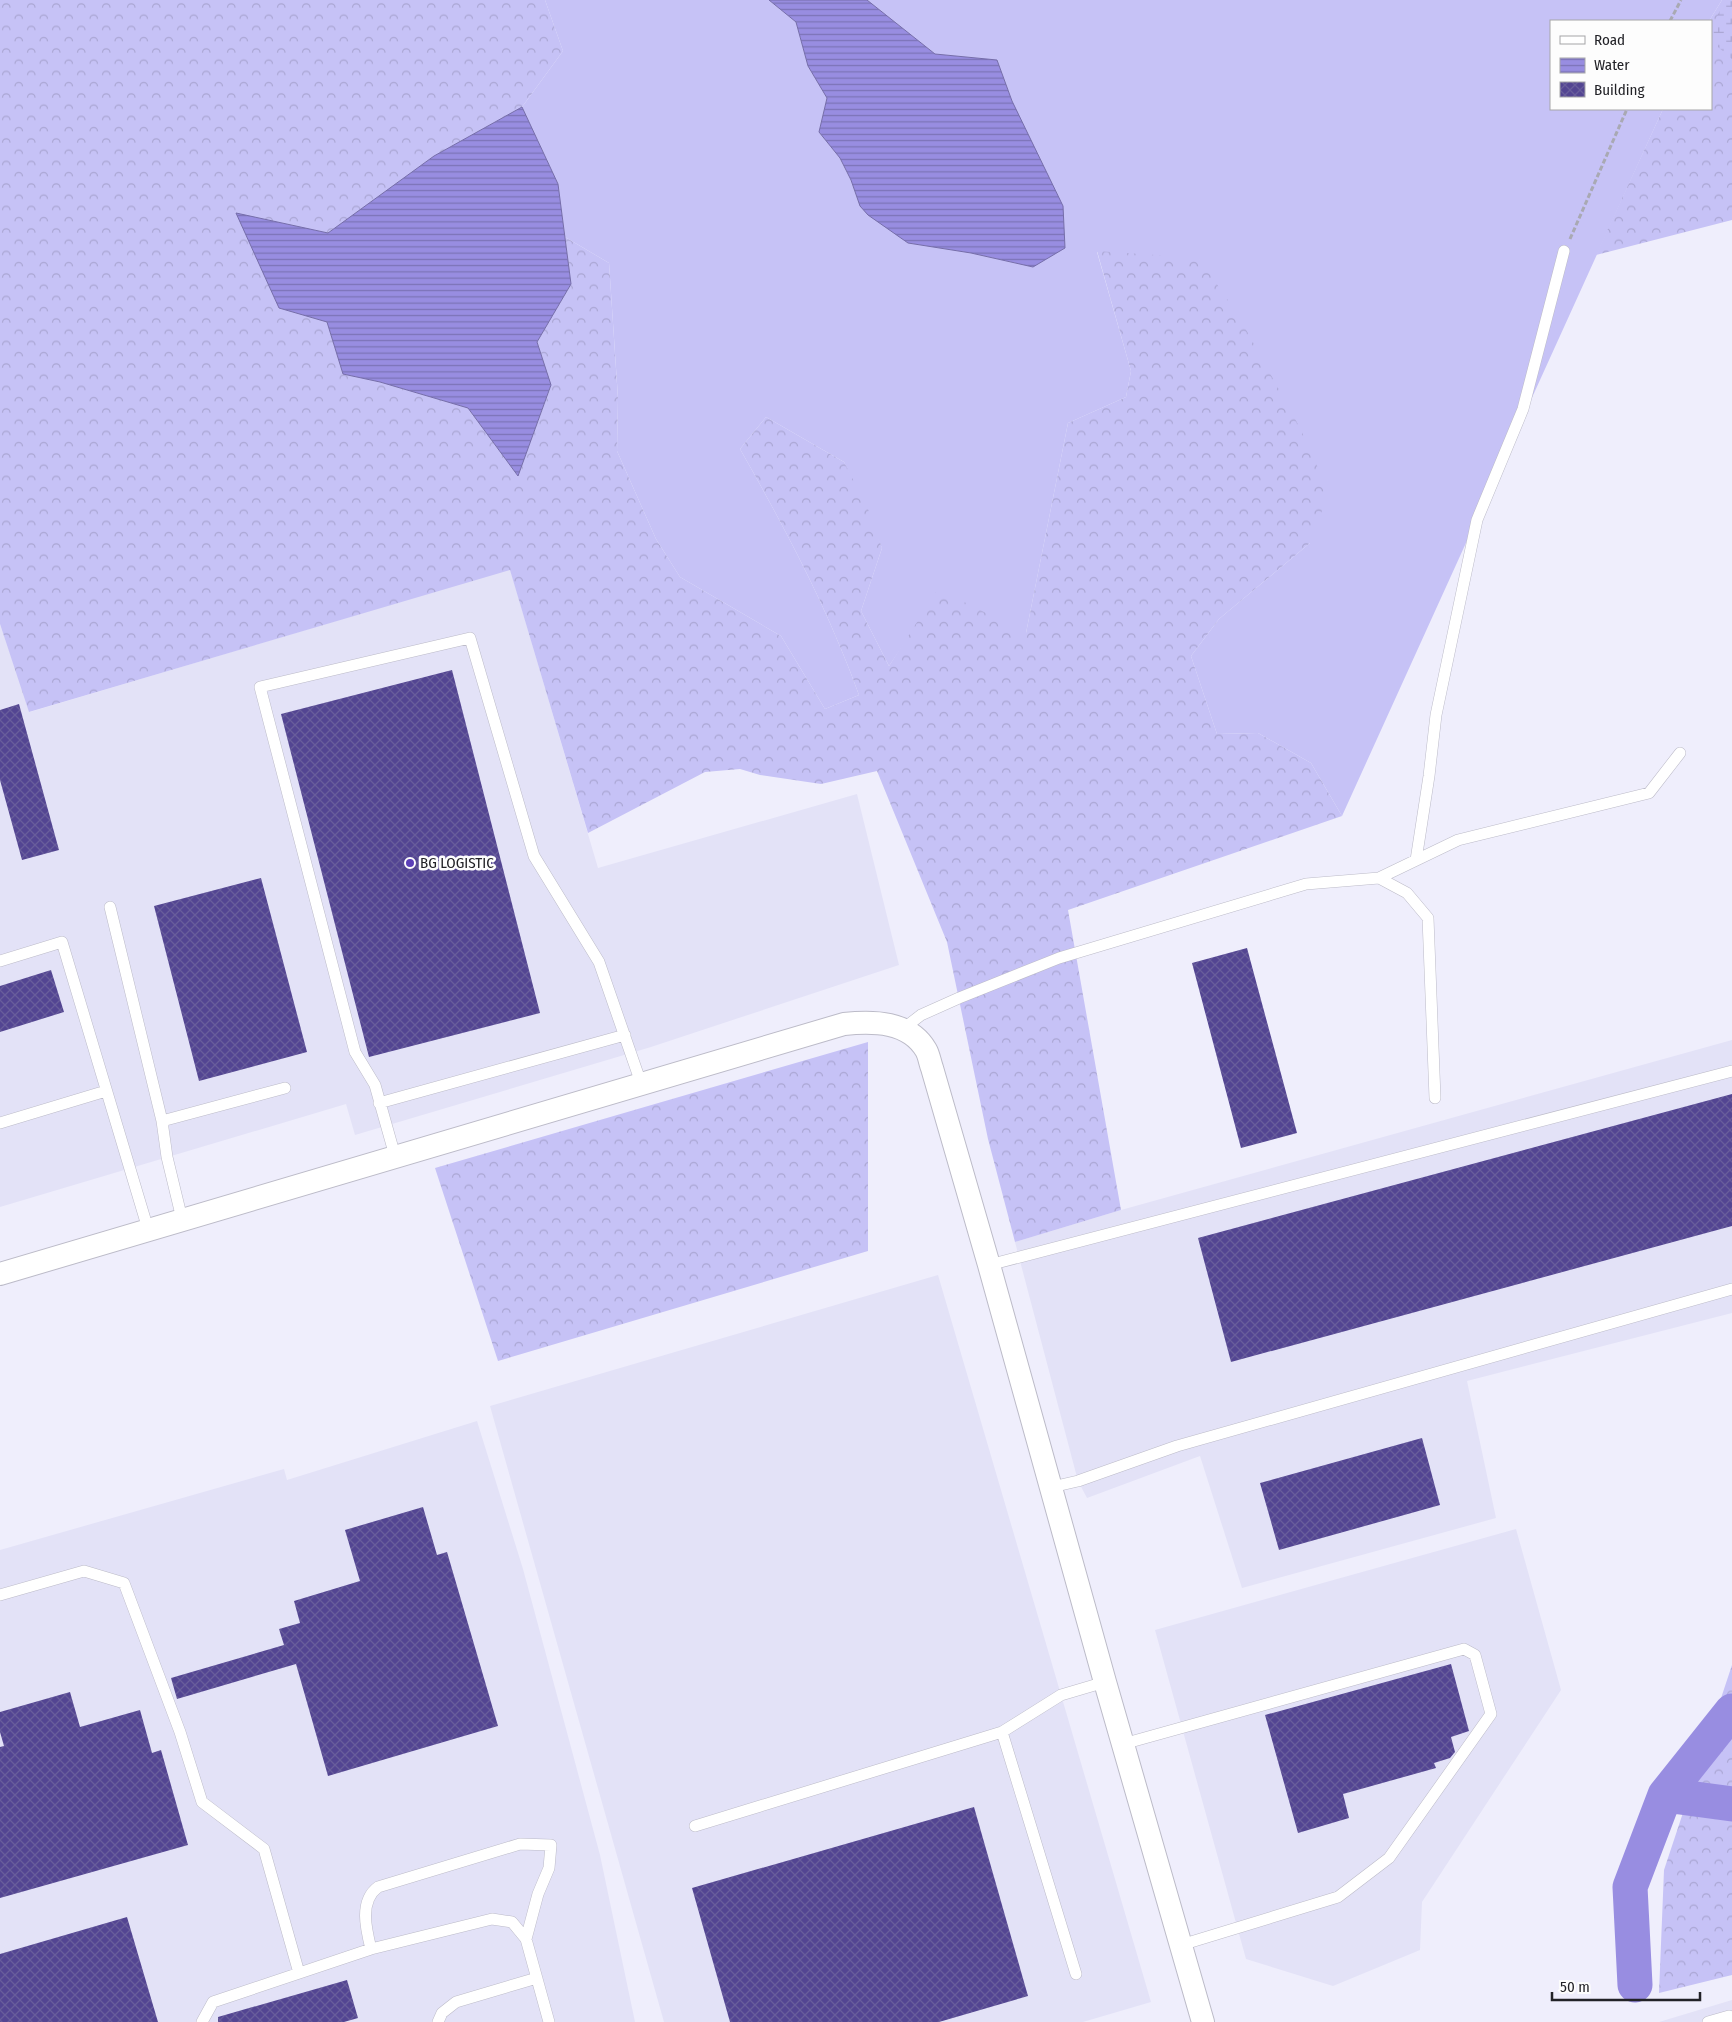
<svg xmlns="http://www.w3.org/2000/svg" width="1732" height="2022" viewBox="0 0 1732 2022" font-family="'Fira Sans Condensed',sans-serif">
<style>
.built{fill:#e3e2f7}
.grass{fill:#c6c2f6}
.forest{fill:url(#forest-crowns)}
.wetland{fill:url(#wetland-marsh)}
.water{fill:url(#water-rules);stroke:#756da9}
.lines{fill:none;stroke-linecap:round;stroke-linejoin:round}
.river{stroke:#988de1;stroke-width:35}
.building{fill:url(#building-cross-hatch)}
.lane-casing{stroke:#bcbbc8;stroke-width:12}
.street-casing{stroke:#bcbbc8;stroke-width:24}
.path{stroke:#a9a9b3;stroke-width:3;stroke-dasharray:5 2.5;stroke-linecap:butt}
.lane{stroke:#fff;stroke-width:11}
.street{stroke:#fff;stroke-width:22}
.poi-dot{fill:#5b3fb7;stroke:#fdfdfd;stroke-width:2}
.labels{text-anchor:middle;dominant-baseline:central;stroke-width:5;stroke-linejoin:round;paint-order:stroke}
.poi-label{font-size:15px;fill:#222227;stroke:#fdfdfd;text-anchor:start}
</style>
<defs>
<pattern id="forest-crowns" width="20" height="18" patternUnits="userSpaceOnUse" patternTransform="scale(1.25)"><rect width="20" height="18" fill="#c6c2f6"/><path d="M2 6a3 3 0 1 1 6 0M12 15a3 3 0 1 1 6 0" fill="none" stroke="#aaa6d3"/></pattern>
<pattern id="wetland-marsh" width="20" height="14" patternUnits="userSpaceOnUse" patternTransform="scale(1.25)"><rect width="20" height="14" fill="#c6c2f6"/><path d="M1 5h8M5 5V1M11 12h8M15 12V8" fill="none" stroke="#aaa6d3"/></pattern>
<pattern id="water-rules" width="6" height="5" patternUnits="userSpaceOnUse" patternTransform="scale(1.25)"><rect width="6" height="5" fill="#988de1"/><path d="M0 2.5h6" fill="none" stroke="#7c73b6"/></pattern>
<pattern id="building-cross-hatch" width="8" height="8" patternUnits="userSpaceOnUse" patternTransform="scale(1.25)"><rect width="8" height="8" fill="#534592"/><path d="M0 0l8 8M0 8l8-8" fill="none" stroke="#685d9b"/></pattern>
</defs>
<rect width="100%" height="100%" fill="#efeefc"/>
<path class="built" d="M510,569L598,868L857,794L899,965L651,1047L355,1135L346,1104L0,1207V624L30,712Z
M1732,1040V1313L1467,1381L1496,1518L1242,1588L1200,1456L1087,1498L1078,1481L1015,1242L1121,1210Z
M938,1275L1151,2002L1083,2022H664L490,1406Z
M477,1421L523,1569L600,1855L635,2022H0V1550L284,1469L287,1480Z
M1516,1529L1561,1690L1422,1902L1420,1950L1333,1986L1246,1959L1155,1630Z
M1732,2000V2022H1659Z"/>
<path class="grass" d="M545,0H769L796,22L808,66L827,98L819,132L840,158L851,180L860,206L908,243L971,253L1033,267L1012,101L997,60L935,54L867,0H1722L1709,21H1551V109H1663L1342,816L1311,763L1258,733L1217,734L1191,656L1219,619L1310,543L1199,259L1097,252L1131,371L1126,397L1068,423L1026,633L910,635L889,666L861,611L882,548L844,462L766,417L740,449C785,528 828,609 859,695L825,709L781,636L680,577L656,539L617,451L618,398L609,263L565,237L558,184L522,107L563,51Z"/>
<path class="forest" d="M0,0H545L563,51L522,107L434,156L328,233L237,214L279,308L327,322L343,374L380,382L468,408L518,476L551,386L537,342L571,284L565,237L609,263L618,399L617,451L656,539L680,577L781,636L825,709L859,695C828,609 785,528 740,449L766,417L844,462L868,509L882,548L861,611L889,666L938,589L1026,633L1068,423L1126,397L1131,371L1097,251L1199,258L1238,315L1300,428L1329,492L1310,543L1219,619L1191,656L1217,734L1258,733L1311,763L1342,816L1068,910L1121,1210L1015,1242L988,1139L947,942L877,771L821,784L760,775L740,769L705,772L588,833L510,570L29,712L0,624Z
M1722,0H1732V220L1596,255L1663,109H1711V21H1709Z
M868,1042V1251L498,1361L435,1168Z
M1732,1665V1975L1659,1993L1664,1870Z"/>
<path class="wetland" d="M1725,0H1732V59L1711,41L1716,19Z"/>
<path class="water" d="M769,0H867L935,54L997,60L1012,101L1063,206L1065,248L1033,267L971,253L908,243L868,215L860,206L851,180L840,158L819,132L827,98L808,66L796,22Z
M522,107L558,184L571,284L537,342L551,385L518,476L468,408L380,382L343,374L327,322L279,308L236,213L328,233L434,156Z"/>
<g class="lines">
<path class="river" d="M1732,1711L1665,1795L1732,1804
M1635,1985L1630,1887L1665,1795"/>
</g>
<path class="building" d="M452,670L540,1013L369,1057L281,714Z
M19,704L59,850L22,860L0,780V710Z
M261,878L307,1052L199,1081L154,906Z
M1247,948L1297,1133L1241,1148L1192,963Z
M51,970L64,1012L0,1032V986Z
M1732,1094V1226L1231,1362L1198,1238Z
M1422,1438L1440,1505L1279,1550L1260,1483Z
M423,1507L437,1555L447,1552L498,1726L328,1776L296,1664L177,1699L171,1678L284,1645L279,1629L300,1623L294,1601L360,1581L345,1530Z
M1451,1664L1469,1731L1451,1737L1455,1752L1450,1758L1434,1763L1436,1768L1343,1794L1349,1818L1298,1833L1265,1715Z
M70,1692L80,1727L140,1710L152,1753L161,1750L188,1845L0,1898V1747L4,1746L0,1732V1712Z
M974,1807L1028,1996L939,2022H730L692,1888Z
M127,1917L158,2022H0V1954Z
M347,1980L358,2018L344,2022H218V2017Z"/>
<g class="lines">
<defs>
<path id="lane" d="M1416,860L1429,776L1436,715L1477,520L1523,409L1564,251
M1379,878L1458,840L1649,793L1680,753
M110,907L162,1121L167,1157L182,1219
M0,961L62,942L148,1229
M903,1029L921,1015L959,998L1059,958L1306,884L1379,878L1407,893L1428,918L1435,1098
M379,1103L625,1035
M162,1121L285,1088
M0,1123L106,1091
M395,1156L375,1085L355,1052L260,687L470,638L534,856L599,962L641,1083
M989,1265L1732,1071
M1052,1487L1078,1481L1177,1446L1732,1289
M0,1595L84,1571L124,1583L180,1732L202,1802L264,1849L299,1973
M1002,1732L1076,1974
M1123,1744L1464,1649L1475,1655L1491,1714L1389,1858L1338,1897L1181,1945
M695,1826L1002,1732L1061,1695L1105,1682
M371,1949C366,1929 359,1901 378,1887L520,1844L551,1845L549,1868L538,1894L526,1939
M202,2022L213,2002L371,1949L492,1919L512,1922L526,1939L549,2022
M438,2022L442,2013L456,2002L537,1978
M1708,2022L1729,2016L1732,2017"/>
<path id="street" d="M0,1274L844,1024C873,1021 909,1021 926,1050C929,1055 930,1063 932,1068L989,1265L1105,1682L1203,2022"/>
</defs>
<use href="#lane" class="lane-casing"/>
<use href="#street" class="street-casing"/>
<path class="path" d="M1670,21L1681,0
M1570,239L1627,109"/>
<use href="#lane" class="lane"/>
<use href="#street" class="street"/>
</g>
<circle class="poi-dot" cx="410" cy="863" r="5"/>
<g class="labels">
<g class="poi-label">
<text x="420" y="863">BG LOGISTIC</text>
</g>
</g>
<rect x="1550" y="20" width="162" height="90" fill="#fdfdfd" stroke="#a5a5a7"/>
<rect x="1560" y="36" width="25" height="8" fill="#ffffff" stroke="#a5a5a7"/>
<text x="1594" y="45" font-size="15" fill="#222227">Road</text>
<rect x="1560" y="58" width="25" height="15" fill="url(#water-rules)" stroke="#a5a5a7"/>
<text x="1594" y="70" font-size="15" fill="#222227">Water</text>
<rect x="1560" y="82" width="25" height="15" fill="url(#building-cross-hatch)" stroke="#a5a5a7"/>
<text x="1594" y="95" font-size="15" fill="#222227">Building</text>
<path d="M1552 1992v8h148v-8" fill="none" stroke="#222227" stroke-width="2.5"/>
<text x="1560" y="1992" font-size="15" fill="#222227" stroke="#fdfdfd" stroke-width="4" paint-order="stroke">50 m</text>
</svg>
